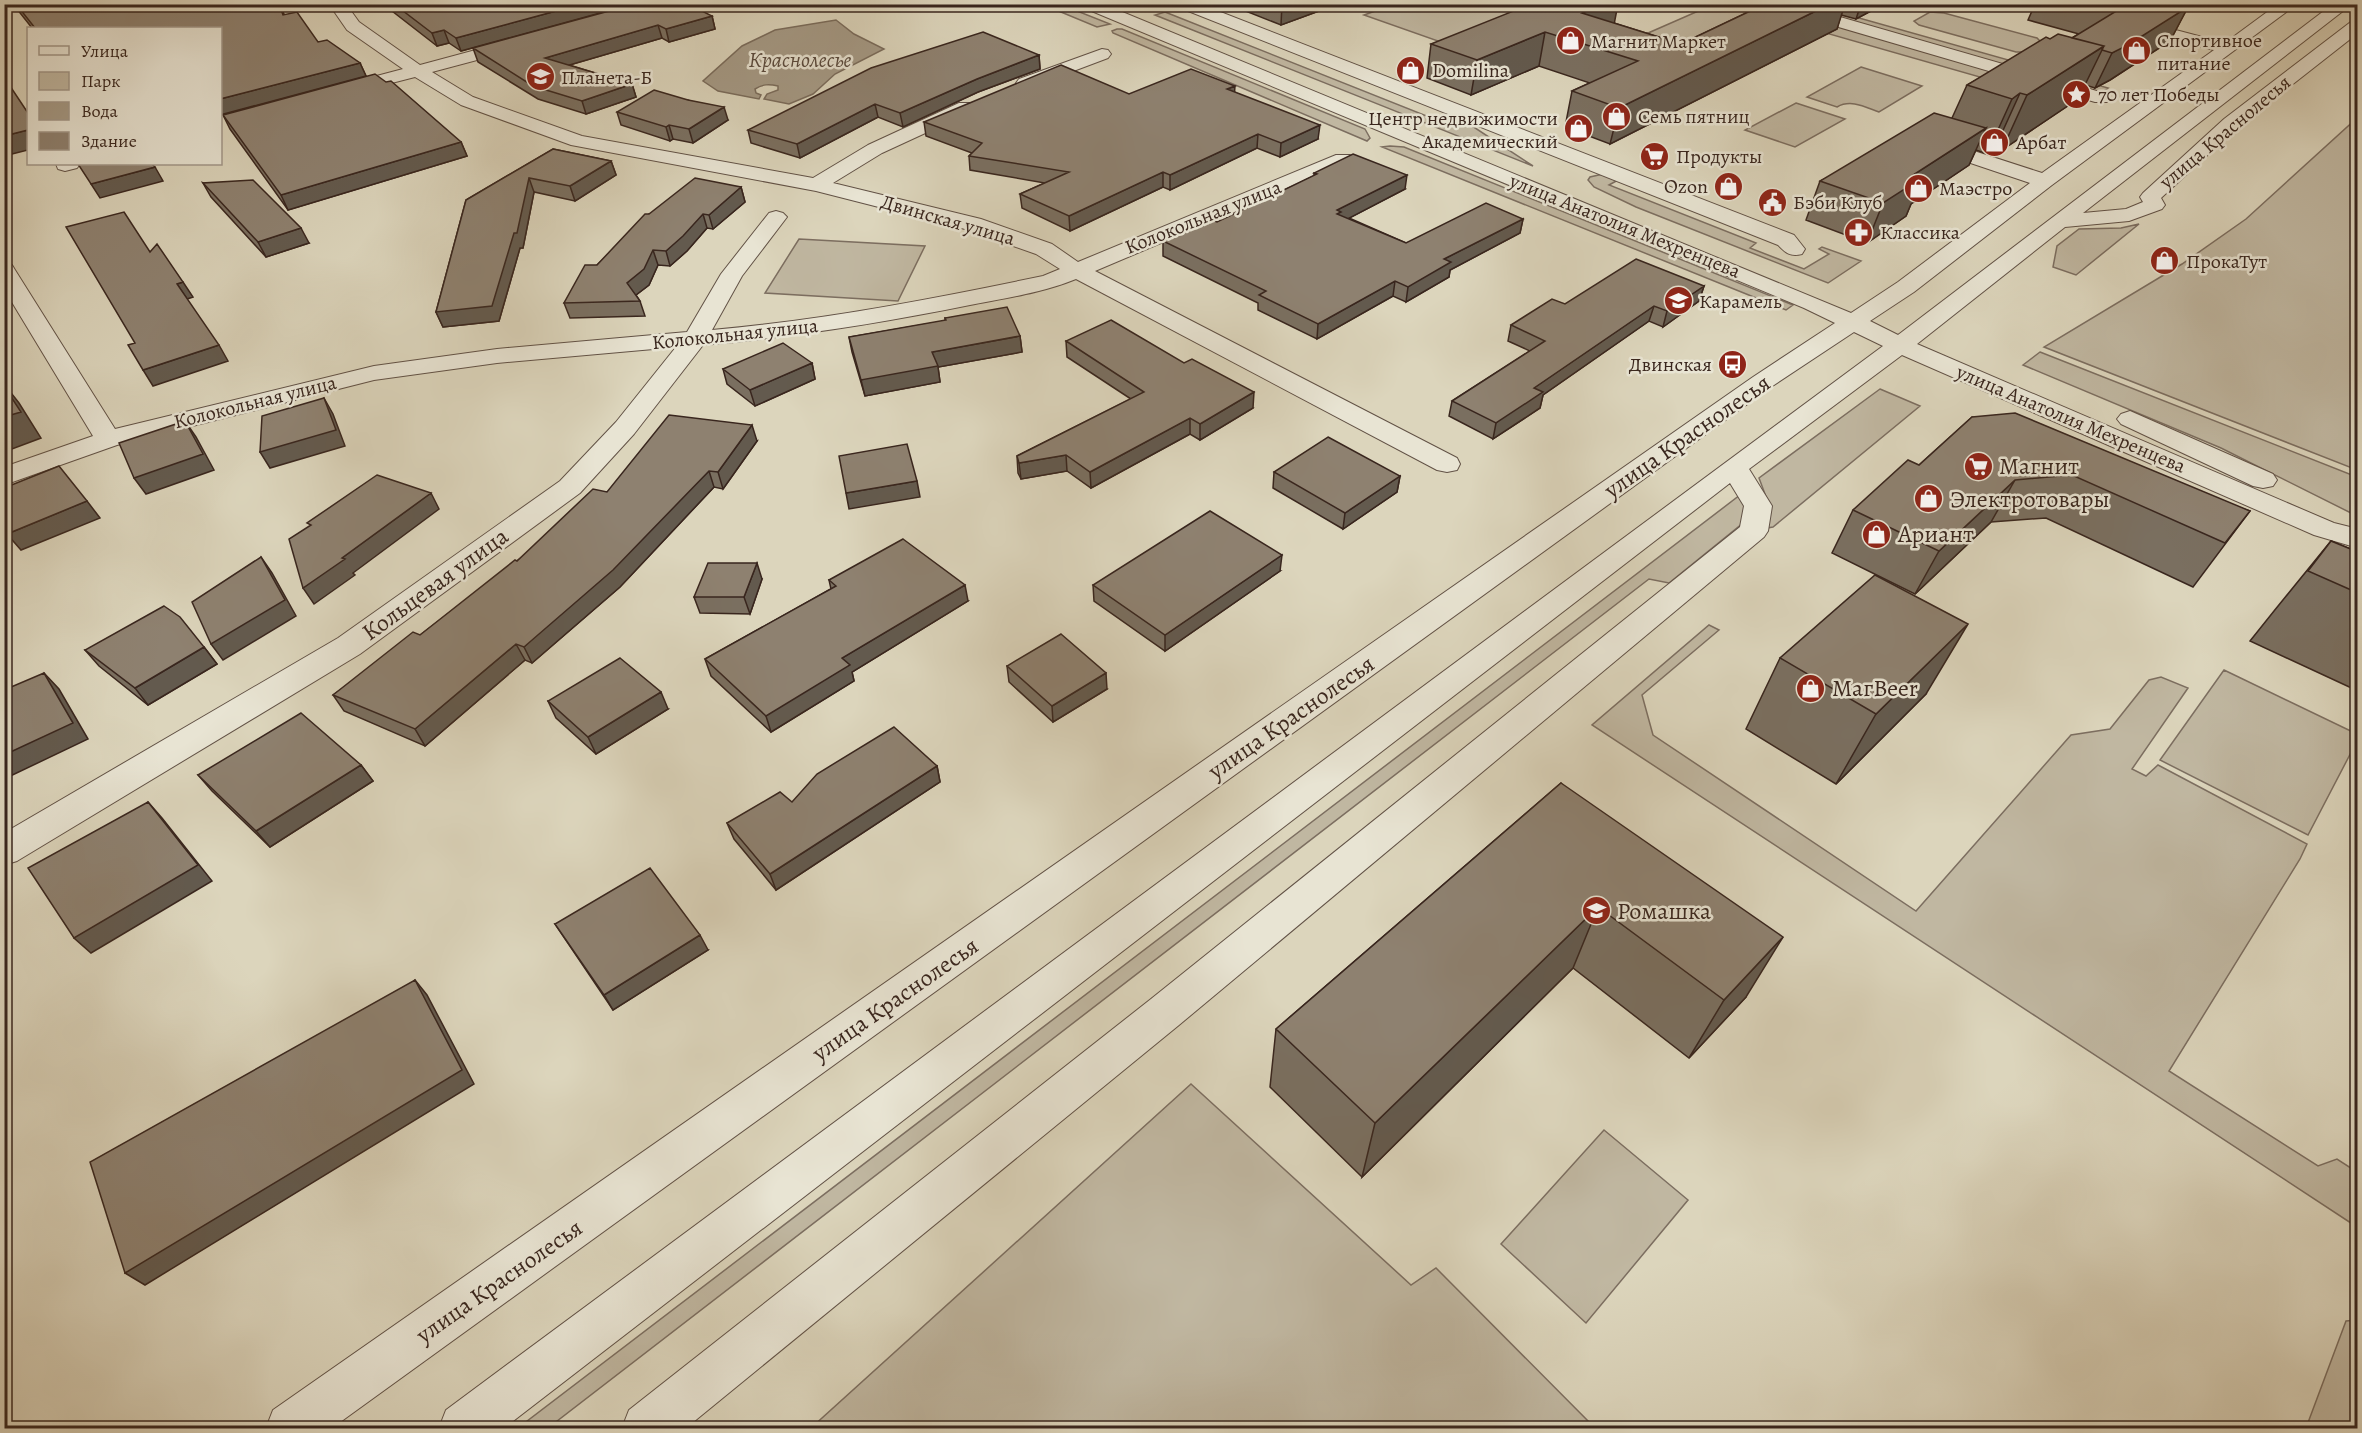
<svg xmlns="http://www.w3.org/2000/svg" width="2362" height="1433" viewBox="0 0 2362 1433" font-family="Alegreya,serif">
<style>
.green{fill:#c0b7a1;stroke:#7c6e60;stroke-width:1.5}
.water{fill:#a59a86;stroke:#7a6c5c;stroke-width:1.5}
.lines{fill:none;stroke-linecap:round;stroke-linejoin:round}
.minor-casing{stroke:#625246;stroke-width:2}
.minor{fill:#e8e4d3;fill-rule:evenodd}
.wall{fill:#7a6f60;stroke:#39261e;stroke-width:1.5}
.shaded-wall{fill:#635a4e;stroke:#39261e;stroke-width:1.5}
.building{fill:#8e8170;stroke:#39261e;stroke-width:1.5}
.labels{text-anchor:middle;dominant-baseline:central;stroke-width:5;stroke-linejoin:round;paint-order:stroke}
.far-poi-label{font-size:20px;fill:#39261e;stroke:#e8e4d3;text-anchor:start}
.far-street-label{font-size:20px;fill:#39261e;stroke:#e8e4d3}
.far-water-label{font-size:22px;font-style:italic;fill:#59493d;stroke:#e8e4d3}
.street-label{font-size:24px;fill:#39261e;stroke:#e8e4d3}
.poi-label{font-size:24px;fill:#39261e;stroke:#e8e4d3;text-anchor:start}
</style>
<rect width="100%" height="100%" fill="#dcd5bc"/>
<filter id="stains"><feTurbulence type="fractalNoise" baseFrequency=".00333" numOctaves="4"/><feColorMatrix values="0 0 0 0 .2 0 0 0 0 .09 0 0 0 0 .02 0 0 0 .5 -.17"/></filter>
<radialGradient id="worn" r=".72"><stop offset=".6" stop-color="#630" stop-opacity="0"/><stop offset="1" stop-color="#630" stop-opacity=".3"/></radialGradient>
<path class="green" d="M1485,4L1523,17L1452,46L1364,15L1392,5Z
M1044,5H1062L1110,24L1097,27Z
M1712,5H1721L1759,16L1683,51L1639,37Z
M1728,5H1813L2108,88L2081,106Z
M1165,12L1439,121L1452,116L1463,120L1533,166L1155,15Z
M1930,12L1944,13L2037,38L2042,43L2028,52H2016L1919,25L1914,21Z
M1117,29H1122L1365,129L1370,138L1367,141L1113,33L1112,31Z
M1861,67L1922,86L1879,112C1865,107 1851,99 1837,107L1807,97Z
M1796,103L1845,119L1795,147L1745,130Z
M2357,118V470L2044,347L2182,264L2246,219Z
M1390,146L1404,147L1793,305L1786,310L1382,147Z
M1603,174L1620,179L1609,185L1756,243L1750,248L1804,269L1829,254L1819,249L1822,247L1861,261L1828,283L1636,207L1594,187L1588,180L1590,177Z
M2139,224L2076,275L2053,267L2057,246L2079,229L2121,228Z
M799,239L925,246L898,301L765,293Z
M2040,352L2357,477V516L2221,448L2023,365Z
M1880,389L1920,406L1773,527L1767,528L1768,502L1759,478Z
M1740,495L1747,502L1743,523L1669,583L1649,579L548,1428H518Z
M1709,625L1719,630L1642,695L1653,735L1916,911L2071,735L2110,729L2149,680L2161,677L2188,688L2132,769L2146,776L2158,765L2307,844L2300,859L2169,1071L2318,1166L2337,1159L2357,1172V1227L1592,725Z
M2224,670L2357,734V741L2308,835L2160,760Z
M1191,1084L1411,1285L1436,1268L1595,1428H811Z
M1604,1130L1688,1200L1586,1323L1501,1244Z
M2357,1320V1428H2306L2346,1321Z"/>
<path class="water" d="M836,20L854,34L884,49L835,74L813,94L789,104L764,99L767,94L778,90V86C769,84 763,84 755,89L756,93L761,95L759,99L718,91L703,81L742,46L775,30Z"/>
<g class="lines">
<defs>
<path id="minor" d="M329,4H346L359,22L420,65L520,38L526,39L528,43L526,47L432,72L473,97L582,136L813,178L868,145L959,103H973L975,107L973,111L882,153L833,183L981,219L1052,244L1078,262L1336,155H1350L1353,159L1350,163L1095,271L1457,458L1460,464L1457,470L1447,472L1437,470L1076,279C1042,293 1005,298 970,305C881,323 793,337 703,345L634,434L580,493L360,654L17,861L4,865V833L338,638L560,481L616,422L676,347L497,363L374,380L117,445L4,485V467L93,436L4,289V263L12,265L15,270L115,429L374,366L497,349L687,332L721,274L769,213L776,211L783,213L787,217L742,276L712,330C824,320 933,299 1043,276L1060,269L1036,254L965,229L816,191L571,145L461,105L415,77L341,96L335,95L332,91L335,87L403,69L347,30Z
M1080,4H1103L1851,313L1898,282L2030,183L1923,147L1920,143L1923,139H1937L2042,173L2214,50L2050,7L2048,4H2077L2225,43L2278,4H2297L2052,185L1914,292L1870,321L1898,335L2333,4H2352L2083,213L2126,209L2143,202L2140,197L2143,193L2224,119L2352,21L2358,20V33L2238,127L2161,198L2165,205L2162,209L2129,221L2065,227L1917,344L2334,523L2358,529V548L2314,535L1902,355L1749,469L1772,506L1768,531L1764,537L1179,1025L686,1428H622L629,1410L1151,999L1740,527L1744,506L1730,483L504,1428H439L446,1410L1883,346L1854,332L1771,387L332,1428H266L273,1410L1753,377L1835,323L1804,308L1082,7Z
M1176,4H1200L1794,235L1805,249L1802,254C1790,257 1786,253 1778,245L1178,7Z
M1768,4H1795L2107,94L2110,98L2107,102H2095L1770,7Z
M1102,49L1108,50L1111,54L1108,58L1031,87H1019L1016,83L1019,79Z
M56,164H80L77,168L65,171L58,169Z
M2130,411L2273,474L2277,480L2273,486L2263,488L2253,486L2121,424L2117,419L2121,414Z"/>
</defs>
<use href="#minor" class="minor-casing"/>
<use href="#minor" class="minor"/>
</g>
<path class="wall" d="M13,4H280L284,14L318,42L360,63L366,76L220,28H32Z
M383,4H633L461,51L449,43L437,46Z
M1228,4H1338L1281,25Z
M1765,4H1884L1856,19L1841,15L1837,29L1610,144L1565,127L1572,91L1590,83L1539,66L1471,95L1427,78L1431,44L1614,23L1681,44Z
M2035,4H2179L2188,7L2170,41L2110,80L2095,88L2085,85L2078,99L2002,150L1995,148L1987,154L1976,150L1969,165L1911,204L1906,216L1867,243L1806,220L1820,181L1952,118L1967,85L2050,39L2072,38L2079,34L2028,20Z
M712,16L715,29L669,42L662,38L569,65L632,84L636,97L586,114L538,99L478,62L473,48Z
M1039,55L1040,69L978,92L903,127L878,117L800,158L751,143L748,130Z
M1234,92L1318,139L1280,157L1257,148L1170,190L1163,187L1070,231L1022,208L1020,194L1045,183L970,170L969,156L972,153L926,136L924,122L1129,94Z
M688,100L728,120L693,143L673,139L670,141L621,125L617,112Z
M223,115L461,142L467,156L288,210L230,129Z
M553,149L611,161L616,175L575,201L534,192L523,248H520L499,321L443,327L436,312L466,200Z
M1314,173L1405,189L1349,218L1406,243L1523,219L1520,233L1450,270L1449,277L1406,302L1393,296L1317,339L1258,310V303L1163,256V241L1217,222L1314,176Z
M203,183L309,243L266,257L211,197Z
M741,187L745,202L713,229L707,228L687,251L670,266L658,265L649,285L636,295L640,301L645,316L570,318L564,303L597,265L649,214Z
M1704,286L1699,301L1663,327L1649,321L1543,395L1540,408L1493,439L1449,416L1452,401L1530,351L1508,341L1511,325L1565,304Z
M945,318L1020,336L1022,352L938,367L940,382L865,396L852,352L849,337L945,321Z
M1066,341L1253,408L1200,440L1190,434L1091,488L1067,471L1021,479L1018,473L1017,456L1131,399L1067,357Z
M812,363L815,379L755,406L727,384L723,369Z
M1972,417L2250,511L2193,587L2046,518L1991,522L1915,594L1832,553L1853,510L1919,465Z
M757,441L723,489L714,487L620,587L532,663L525,660L425,746L344,711L333,695L420,635L607,492Z
M1274,472L1400,476L1397,492L1343,529L1273,488Z
M2331,541L2358,552V691L2250,641L2274,611Z
M1280,571L1165,651L1094,601L1093,585Z
M762,579L750,614L700,613L694,597Z
M829,580L968,601L852,672L854,681L771,732L711,676L705,659L831,589Z
M204,647L217,664L148,705L99,666L85,650Z
M1780,658L1926,694L1836,784L1746,729Z
M1007,666L1107,689L1053,722L1009,682Z
M548,701L668,709L596,754L556,718Z
M361,765L373,781L270,847L212,791L198,775Z
M937,766L940,782L776,890L734,839L727,823L792,802Z
M1561,783L1746,997L1689,1058L1573,968L1362,1177L1270,1087L1276,1029Z
M555,924L708,950L613,1010Z
M2358,1085V1100L2352,1096Z"/>
<path class="shaded-wall" d="M582,4H633L461,51L456,38Z
M1282,4H1338L1281,25Z
M1601,4H1618L1613,30L1582,13Z
M1830,4H1845L1837,29L1610,144L1619,108Z
M1861,4H1884L1856,19Z
M2188,7L2170,41L2110,80L2095,88L2112,53Z
M712,16L715,29L669,42L666,29Z
M658,25L662,38L549,71L545,58Z
M444,30L449,43L437,46L432,33Z
M1545,32L1539,66L1471,95L1477,60Z
M2104,46L2078,99L2002,150L2027,95Z
M1039,55L1040,69L978,92L903,127L900,113L977,79Z
M360,63L366,76L220,115V99Z
M632,84L636,97L586,114L582,101Z
M1235,86L1234,100L1227,89Z
M2020,93L1995,148L1987,154L2012,99Z
M875,104L878,117L800,158L797,144Z
M724,107L728,120L693,143L689,129Z
M669,125L673,139L670,141L666,127Z
M1320,125L1318,139L1280,157L1281,143Z
M1986,128L1969,165L1911,204L1906,216L1867,243L1883,203L1913,175Z
M28,130V150L4,156V136Z
M1258,134L1257,148L1170,190V175Z
M461,142L467,156L288,210L281,195Z
M611,161L616,175L575,201L570,186Z
M155,167L163,181L100,198L91,184Z
M1163,172V187L1070,231L1069,216Z
M1407,175L1405,189L1340,223L1337,210Z
M529,178L534,192L523,248H520L499,321L443,327L436,312Z
M741,187L745,202L713,229L709,215Z
M703,214L707,228L687,251L670,266L666,251Z
M1523,219L1520,233L1450,270L1449,277L1406,302L1408,287L1444,259Z
M301,228L309,243L266,257L258,242Z
M653,250L658,265L649,285L632,298L627,283Z
M1395,281L1393,296L1317,339L1318,324Z
M183,282L193,297L187,299L177,284Z
M1704,286L1699,301L1663,327L1667,311Z
M1654,306L1649,321L1543,395L1540,408L1493,439L1496,423L1534,388Z
M1020,336L1022,352L938,367L940,382L865,396L861,380L932,352Z
M219,345L228,361L153,386L143,370Z
M812,363L815,379L755,406L750,390Z
M4,384L19,403L41,438L4,452Z
M1254,392L1253,408L1200,440V424Z
M324,398L333,414L345,446L270,468L260,452Z
M1190,418V434L1091,488L1090,472Z
M185,421L196,437L214,470L146,494L134,478Z
M752,425L757,441L723,489L718,472Z
M1066,455L1067,471L1021,479L1019,463Z
M709,471L714,487L620,587L532,663L524,647Z
M1400,476L1397,492L1343,529L1345,513Z
M2015,480L1991,522L1915,594L1939,551Z
M917,481L920,497L849,509L846,493Z
M431,493L439,509L353,573L355,575L314,604L303,588L342,558Z
M87,501L100,518L21,550L7,534Z
M1282,555L1280,571L1165,651V635Z
M261,557L272,573L296,616L223,660L211,644Z
M757,563L762,579L750,614L744,597Z
M965,585L968,601L852,672L854,681L771,732L766,716L842,658Z
M1968,624L1926,694L1836,784L1876,714Z
M516,644L525,660L425,746L415,729Z
M204,647L217,664L148,705L135,688Z
M44,673L59,689L88,739L4,779V755Z
M1106,673L1107,689L1053,722L1052,706Z
M661,692L668,709L596,754L588,737Z
M361,765L373,781L270,847L256,831Z
M937,766L940,782L776,890L770,874Z
M148,802L162,818L212,881L91,953L74,938Z
M1598,907L1573,968L1362,1177L1375,1123Z
M700,935L708,950L613,1010L604,995Z
M1783,937L1746,997L1689,1058L1724,1000Z
M415,980L427,995L474,1084L145,1285L125,1273Z"/>
<path class="building" d="M16,4H279L283,15L297,12L318,42L327,40L360,63L220,99V28H35Z
M394,4H582L456,38L444,30L432,33Z
M635,4H688L712,16L666,29L658,25L545,58L632,84L582,101L533,86L473,48Z
M1531,4H1601L1582,13L1681,44L1765,4H1830L1619,108L1572,91L1638,61L1545,32L1477,60L1431,44Z
M2112,4H2179L2188,7L2128,45L2112,53L2102,50L2104,46L2072,38L2123,7Z
M983,32L1039,55L977,79L900,113L875,104L797,144L748,130L871,68Z
M2058,34L2104,46L2027,95L2020,93L2012,99L1967,85L2046,37L2050,39Z
M1061,65L1129,94L1191,69L1235,86L1227,89L1320,125L1281,143L1258,134L1170,175L1163,172L1069,216L1020,194L1069,172L969,156L982,143L924,122Z
M375,74L386,82L391,81L461,142L281,195L223,115Z
M4,77L28,113V130L4,136Z
M654,90L688,100L724,107L689,129L669,125L666,127L617,112Z
M1934,113L1986,128L1913,175L1922,178L1883,203L1820,181Z
M553,149L611,161L570,186L529,178L517,233H514L492,306L436,312L466,200Z
M1353,154L1407,175L1337,210L1341,212L1337,214L1406,243L1486,203L1523,219L1444,259L1451,262L1408,287L1395,281L1318,324L1259,295L1266,291L1163,241L1209,219L1217,222L1317,174L1314,173Z
M78,164H152L155,167L91,184Z
M695,178L741,187L709,215L703,214L683,236L666,251L653,250L644,269L627,283L640,301L564,303L585,265H597L645,214H649Z
M253,180L301,228L258,242L203,183Z
M124,212L150,252L157,244L183,282L177,284L219,345L143,370L128,345L135,343L66,227Z
M1636,259L1704,286L1667,311L1654,306L1534,388L1543,392L1496,423L1452,401L1545,341L1511,325L1552,299L1565,304Z
M1007,307L1020,336L932,352L938,366L861,380L849,337L946,320L945,318Z
M1111,320L1184,363L1192,359L1254,392L1200,424L1190,418L1090,472L1066,455L1019,463L1017,456L1144,392L1066,341Z
M783,343L812,363L750,390L723,369Z
M4,386L21,412L4,417Z
M324,398L336,430L260,452L262,416Z
M2015,413L2250,511L2225,543L2072,475L2015,480L1939,551L1853,510L1908,460L1919,465L1972,417Z
M669,415L752,425L718,472L709,471L613,570L524,647L516,644L415,729L333,695L413,632L420,635L515,560L517,561L593,489L607,492Z
M185,421L203,454L134,478L119,443Z
M1328,437L1400,476L1345,513L1274,472Z
M907,444L917,481L846,493L839,456Z
M59,466L87,501L7,534L4,531V488Z
M377,475L431,493L342,558L345,559L303,588L289,539L311,525L307,523Z
M1210,511L1282,555L1165,635L1093,585Z
M903,539L965,585L842,658L850,665L766,716L705,659L836,586L829,580Z
M2331,541L2358,552V593L2308,571Z
M261,557L285,600L211,644L192,602Z
M708,563H757L744,597H694Z
M1875,575L1968,624L1876,714L1780,658Z
M164,606L180,617L204,647L135,688L85,650Z
M1061,634L1106,673L1052,706L1007,666Z
M620,658L661,692L588,737L548,701Z
M44,673L73,723L4,755V690Z
M301,713L361,765L256,831L198,775Z
M894,727L937,766L770,874L727,823L780,792L792,802L817,774Z
M1561,783L1783,937L1724,1000L1598,907L1375,1123L1276,1029Z
M148,802L198,865L74,938L28,868Z
M650,868L700,935L604,995L555,924Z
M415,980L462,1070L125,1273L90,1162Z"/>
<defs>
<symbol id="shop-disc" viewBox="-11 -11 22 22"><circle r="9.5" fill="#8f2418" stroke="#e8e4d3"/><path d="M-5-2.5h2.3a2.7 3.5 0 0 1 5.4 0H5L5.5 6h-11ZM-1.5-2.5h3a1.5 2.3 0 0 0-3 0Z" fill="#fff"/></symbol>
<symbol id="school-disc" viewBox="-11 -11 22 22"><circle r="9.5" fill="#8f2418" stroke="#e8e4d3"/><path d="M0-5L7-2L0 1L-7-2ZM-4 1L0 2.5L4 1V4Q0 6-4 4Z" fill="#fff"/></symbol>
<symbol id="sight-disc" viewBox="-11 -11 22 22"><circle r="9.5" fill="#8f2418" stroke="#e8e4d3"/><path d="M0-6L1.8-2.2L6-1.7L2.9 1.2L3.7 5.4L0 3.3L-3.7 5.4L-2.9 1.2L-6-1.7L-1.8-2.2Z" fill="#fff"/></symbol>
<symbol id="supermarket-disc" viewBox="-11 -11 22 22"><circle r="9.5" fill="#8f2418" stroke="#e8e4d3"/><path d="M-6-5.5h2.5l.6 2H6L4.5 2H-2.5L-4.4-4H-6ZM-1.5 3.2a1.3 1.3 0 1 0 .1 0ZM3 3.2a1.3 1.3 0 1 0 .1 0Z" fill="#fff"/></symbol>
<symbol id="civic-disc" viewBox="-11 -11 22 22"><circle r="9.5" fill="#8f2418" stroke="#e8e4d3"/><path d="M-.6-6.5H3V-4.5H.6V-3L4-1V1h2V6H-6V1h2V-1L-.6-3ZM-1.2 2.5V6h2.4V2.5Z" fill="#fff"/></symbol>
<symbol id="pharmacy-disc" viewBox="-11 -11 22 22"><circle r="9.5" fill="#8f2418" stroke="#e8e4d3"/><path d="M-2-6h4v4h4v4h-4v4h-4v-4h-4v-4h4Z" fill="#fff"/></symbol>
<symbol id="bus-disc" viewBox="-11 -11 22 22"><circle r="9.5" fill="#8f2418" stroke="#e8e4d3"/><path d="M-5-6H5V4H4V6H2V4H-2V6H-4V4H-5ZM-3.5-4V0h7V-4ZM-3.5 1.2v1.5H-2V1.2ZM2 1.2v1.5H3.5V1.2Z" fill="#fff"/></symbol>
</defs>
<g fill-rule="evenodd">
<use href="#shop-disc" x="1554" y="24" width="33" height="33"/>
<use href="#shop-disc" x="2120" y="34" width="33" height="33"/>
<use href="#shop-disc" x="1394" y="54" width="33" height="33"/>
<use href="#school-disc" x="524" y="60" width="33" height="33"/>
<use href="#sight-disc" x="2060" y="78" width="33" height="33"/>
<use href="#shop-disc" x="1600" y="100" width="33" height="33"/>
<use href="#shop-disc" x="1562" y="112" width="33" height="33"/>
<use href="#shop-disc" x="1978" y="126" width="33" height="33"/>
<use href="#supermarket-disc" x="1638" y="140" width="33" height="33"/>
<use href="#shop-disc" x="1712" y="170" width="33" height="33"/>
<use href="#shop-disc" x="1902" y="172" width="33" height="33"/>
<use href="#civic-disc" x="1756" y="186" width="33" height="33"/>
<use href="#pharmacy-disc" x="1842" y="216" width="33" height="33"/>
<use href="#shop-disc" x="2148" y="244" width="33" height="33"/>
<use href="#school-disc" x="1662" y="284" width="33" height="33"/>
<use href="#bus-disc" x="1716" y="348" width="33" height="33"/>
<use href="#supermarket-disc" x="1962" y="450" width="33" height="33"/>
<use href="#shop-disc" x="1912" y="482" width="33" height="33"/>
<use href="#shop-disc" x="1860" y="518" width="33" height="33"/>
<use href="#shop-disc" x="1794" y="672" width="33" height="33"/>
<use href="#school-disc" x="1580" y="894" width="33" height="33"/>
</g>
<g class="labels">
<g class="far-poi-label">
<text x="2157" y="40">Спортивное<tspan x="2157" dy="23">питание</tspan></text>
<text x="1591" y="41">Магнит Маркет</text>
<text x="1432" y="70">Domilina</text>
<text x="561" y="77">Планета-Б</text>
<text x="2098" y="94">70 лет Победы</text>
<text x="1638" y="116">Семь пятниц</text>
<text x="1558" y="118" text-anchor="end">Центр недвижимости<tspan x="1558" dy="23">Академический</tspan></text>
<text x="2016" y="142">Арбат</text>
<text x="1676" y="156">Продукты</text>
<text x="1708" y="186" text-anchor="end">Ozon</text>
<text x="1939" y="188">Маэстро</text>
<text x="1793" y="202">Бэби Клуб</text>
<text x="1880" y="232">Классика</text>
<text x="2186" y="261">ПрокаТут</text>
<text x="1699" y="301">Карамель</text>
<text x="1712" y="364" text-anchor="end">Двинская</text>
</g>
<g class="far-street-label">
<text transform="translate(2225 132) rotate(-40)">улица Краснолесья</text>
<text transform="translate(1203 217) rotate(-22)">Колокольная улица</text>
<text transform="translate(948 220) rotate(16)">Двинская улица</text>
<text transform="translate(1625 226) rotate(22)">улица Анатолия Мехренцева</text>
<text transform="translate(735 334) rotate(-6)">Колокольная улица</text>
<text transform="translate(255 402) rotate(-14)">Колокольная улица</text>
<text transform="translate(2071 419) rotate(23)">улица Анатолия Мехренцева</text>
</g>
<g class="far-water-label">
<text x="800" y="60">Краснолесье</text>
</g>
<g class="street-label">
<text transform="translate(1687 436) rotate(-35)">улица Краснолесья</text>
<text transform="translate(435 584) rotate(-36)">Кольцевая улица</text>
<text transform="translate(1291 717) rotate(-35)">улица Краснолесья</text>
<text transform="translate(895 999) rotate(-35)">улица Краснолесья</text>
<text transform="translate(499 1281) rotate(-35)">улица Краснолесья</text>
</g>
<g class="poi-label">
<text x="1999" y="466">Магнит</text>
<text x="1950" y="499">Электротовары</text>
<text x="1898" y="534">Ариант</text>
<text x="1832" y="688">МагBeer</text>
<text x="1617" y="911">Ромашка</text>
</g>
</g>
<rect width="2362" height="1433" fill="none" stroke="#dcd5bc" stroke-width="24"/>
<rect x="6" y="6" width="2350" height="1421" fill="none" stroke="#39261e" stroke-width="3"/>
<rect x="12" y="12" width="2338" height="1409" fill="none" stroke="#39261e" stroke-width="1.5"/>
<rect x="27" y="27" width="195" height="138" fill="#e8e4d3" stroke="#a2988b" stroke-width="1.5"/>
<rect x="39" y="46" width="30" height="9" fill="#e8e4d3" stroke="#a2988b" stroke-width="1.5"/>
<text x="81" y="57" font-size="18" fill="#39261e">Улица</text>
<rect x="39" y="72" width="30" height="18" fill="#c0b7a1" stroke="#a2988b" stroke-width="1.5"/>
<text x="81" y="87" font-size="18" fill="#39261e">Парк</text>
<rect x="39" y="102" width="30" height="18" fill="#a59a86" stroke="#a2988b" stroke-width="1.5"/>
<text x="81" y="117" font-size="18" fill="#39261e">Вода</text>
<rect x="39" y="132" width="30" height="18" fill="#8e8170" stroke="#a2988b" stroke-width="1.5"/>
<text x="81" y="147" font-size="18" fill="#39261e">Здание</text>
<rect width="100%" height="100%" filter="url(#stains)"/>
<rect width="100%" height="100%" fill="url(#worn)"/>
</svg>
